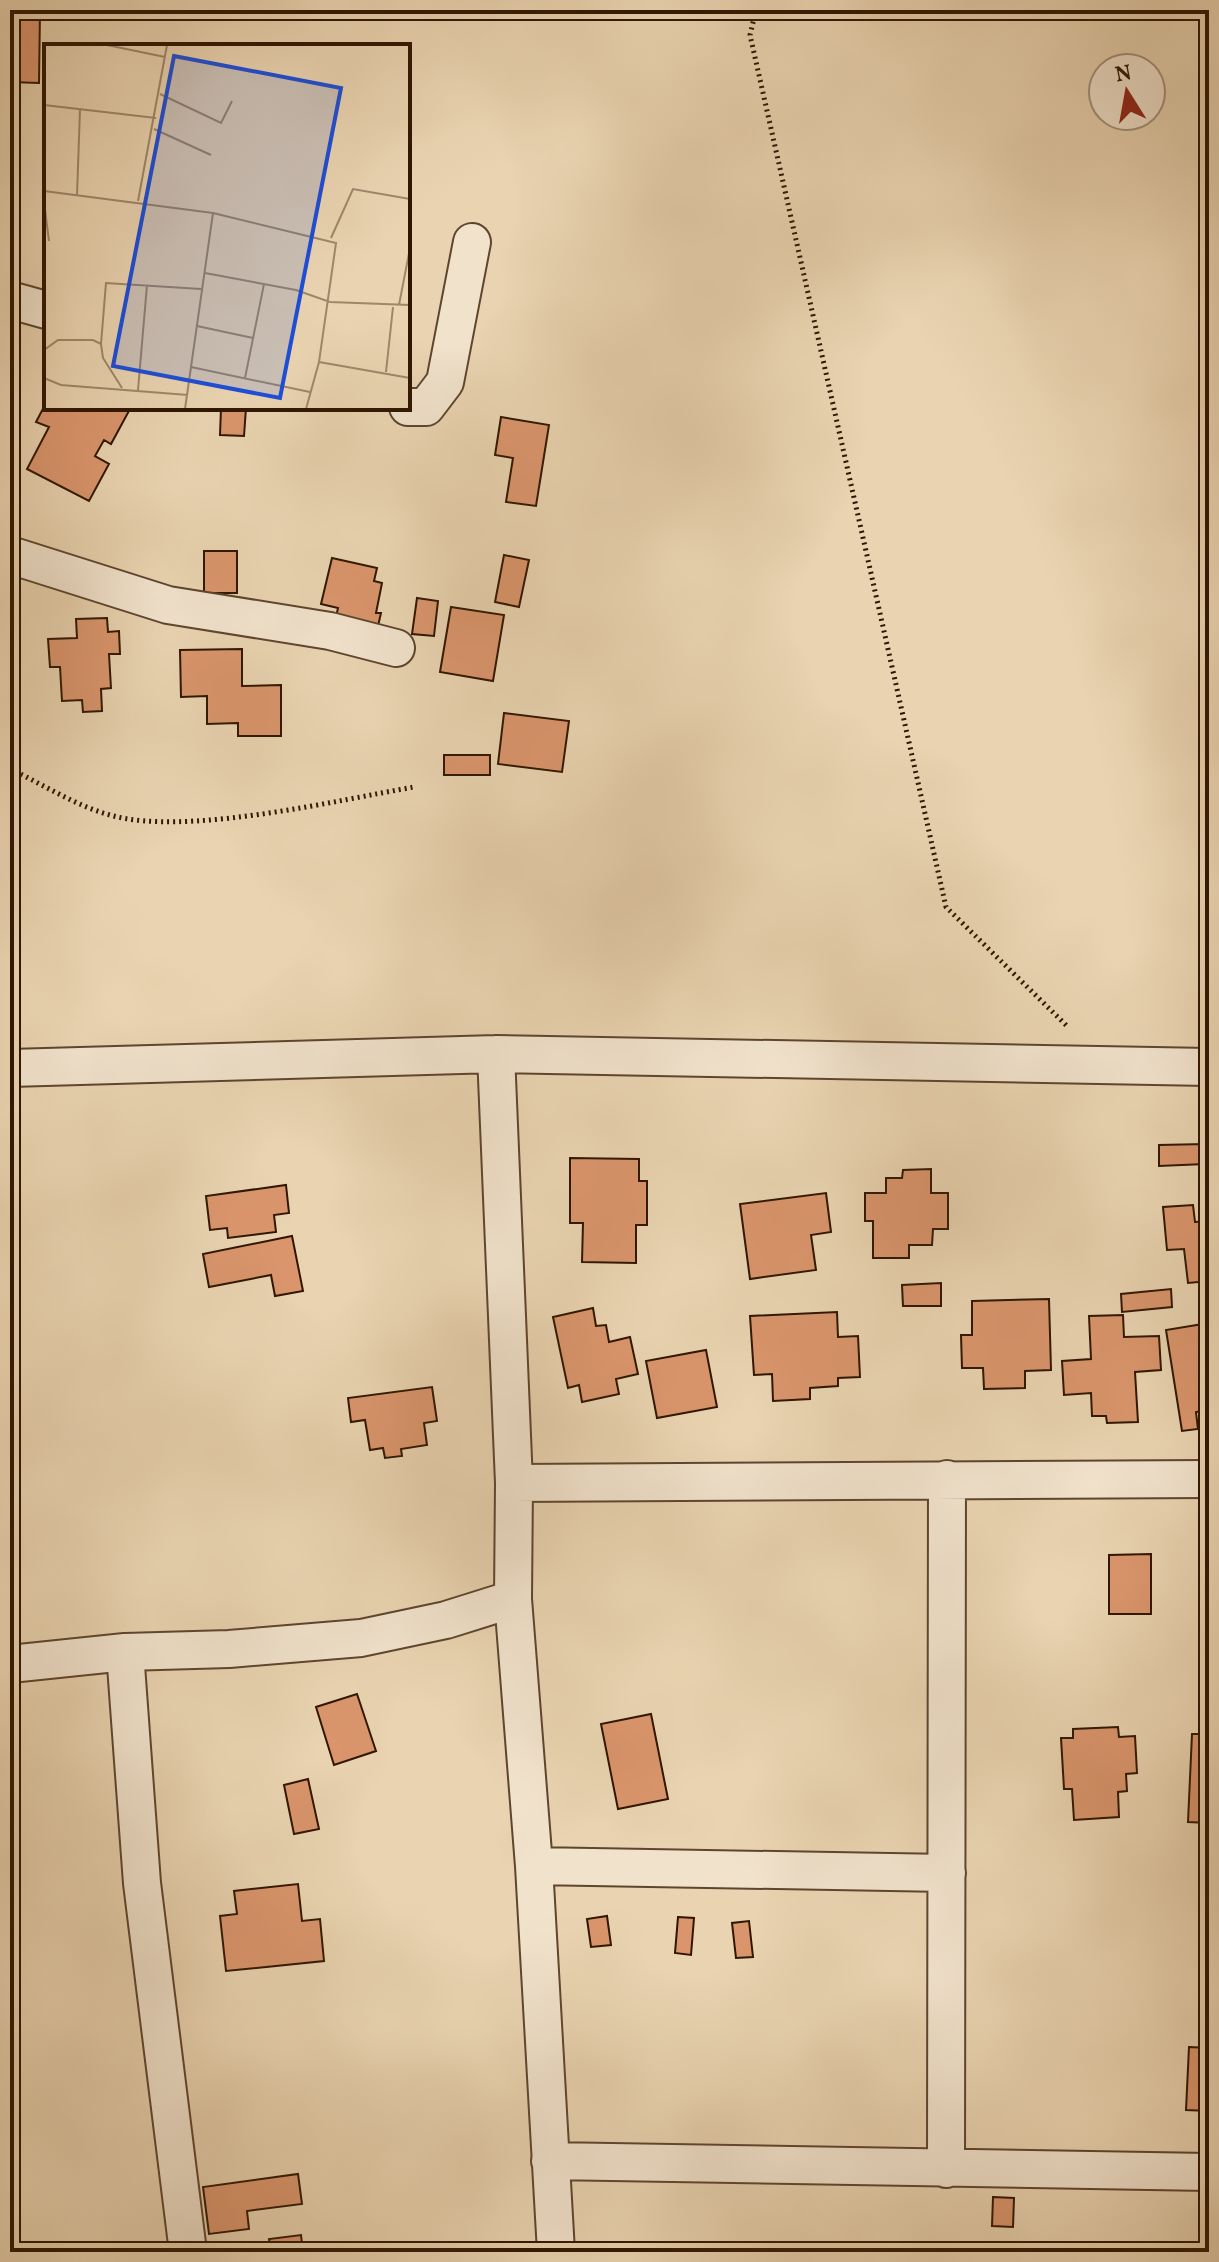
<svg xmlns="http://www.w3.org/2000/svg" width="1219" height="2262" viewBox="0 0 1219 2262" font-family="Vollkorn,serif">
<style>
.building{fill:#da956c;stroke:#301601;stroke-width:2}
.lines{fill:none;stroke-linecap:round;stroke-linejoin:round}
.street-casing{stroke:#5e452d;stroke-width:40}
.path{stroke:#301601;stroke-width:5;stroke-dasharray:2 4;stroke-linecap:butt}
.street{stroke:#f1e2cc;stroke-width:36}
.inset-road{fill:none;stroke:#9f876a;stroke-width:2}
.view{fill:#1d4ed8;fill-opacity:0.15;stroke:#1d4ed8;stroke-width:4}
.inset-edge{fill:none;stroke:#301601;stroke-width:4}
</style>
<rect width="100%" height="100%" fill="#e9d3b0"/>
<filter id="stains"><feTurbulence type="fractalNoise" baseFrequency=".0025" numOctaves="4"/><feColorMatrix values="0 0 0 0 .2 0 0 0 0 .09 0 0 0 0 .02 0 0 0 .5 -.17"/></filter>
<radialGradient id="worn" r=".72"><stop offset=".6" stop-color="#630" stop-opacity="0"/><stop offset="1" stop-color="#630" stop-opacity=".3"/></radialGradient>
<path class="building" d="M10,10H40L39,83L10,82Z
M46,403V408L130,409L111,444L104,440L95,456L109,464L89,501L27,469L49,427L36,422Z
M221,408H246L244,436L220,435Z
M501,417L549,425L536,506L506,502L513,458L495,455Z
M204,551H237V593H204Z
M504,555L529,560L519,607L495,602Z
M332,558L377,568L374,581L382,583L376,613H381L378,626L336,617L338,608L321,604Z
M417,598L438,601L434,636L412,634Z
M451,607L504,615L493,681L440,672Z
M107,618L108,632L119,631L120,654H109L111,688L101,689L102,711L83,712L82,700L62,701L60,667H50L48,639L77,638L76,619Z
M242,649V686L281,685V736H238V723L207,724V696L181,697L180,650Z
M504,713L569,721L562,772L498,764Z
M444,755H490V775H444Z
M1205,1144V1164L1159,1166V1145Z
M570,1158L639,1159V1181H647V1225H636V1263L582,1262L583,1223H570Z
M931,1169V1193H948V1229H933L932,1245H909V1258H873V1221H865V1193H886V1178H902L903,1170Z
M286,1185L289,1213L274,1215L276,1232L228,1238L227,1228L210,1230L206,1196Z
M826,1193L831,1232L811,1235L816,1270L750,1279L740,1204Z
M1193,1205L1195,1222L1209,1221V1281L1188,1283L1184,1249L1167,1250L1163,1207Z
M292,1236L303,1291L275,1296L271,1275L209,1287L203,1254Z
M941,1283V1306H903L902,1285Z
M1171,1289L1172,1307L1122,1312L1121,1294Z
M1049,1299L1051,1370L1025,1371V1388L984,1389L983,1368H962L961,1335H972V1301Z
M593,1308L596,1326L606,1325L609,1342L630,1337L638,1374L616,1379L619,1394L582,1402L579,1385L568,1388L553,1317Z
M837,1312L838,1337L858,1336L860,1377L838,1378V1386L810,1388V1399L773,1401L772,1374L754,1375L750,1316Z
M1123,1315L1124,1337L1159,1336L1161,1370L1135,1372L1138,1422L1107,1423L1106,1416H1092L1091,1393L1064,1395L1062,1361L1091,1359L1089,1316Z
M1209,1323V1410L1196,1412L1198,1429L1182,1431L1166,1330Z
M706,1350L717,1407L657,1418L646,1361Z
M10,1362L17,1420H10Z
M432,1387L437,1421L424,1423L427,1445L401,1449L402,1456L385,1458L383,1448L370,1450L365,1420L351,1422L348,1398Z
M1151,1554V1614H1109V1555Z
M357,1694L376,1751L334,1765L316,1707Z
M651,1714L668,1799L618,1809L601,1724Z
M1118,1727L1119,1737L1135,1736L1137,1773L1126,1774L1127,1791L1118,1792L1119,1817L1074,1820L1072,1789H1064L1061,1738H1073V1729Z
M1192,1734H1209V1823L1188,1822Z
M308,1779L319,1829L294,1834L284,1785Z
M1203,1848H1209V1880L1204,1881Z
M298,1884L302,1921L320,1919L324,1961L226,1971L220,1916L237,1914L234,1891Z
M1202,1892H1209V1926H1203Z
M607,1916L611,1945L591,1947L587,1919Z
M678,1917L694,1918L691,1955L675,1953Z
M749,1921L753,1957L736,1958L732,1923Z
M1189,2047L1209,2048V2111L1186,2110Z
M298,2174L302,2204L247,2211L249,2229L209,2234L203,2187Z
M993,2197L1014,2198L1013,2227L992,2226Z
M301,2235L303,2252H228L270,2245L269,2239Z"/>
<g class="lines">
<defs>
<path id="street" d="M10,300L46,310
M408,407H426L445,382L472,242
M10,555L168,605L330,631L396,648
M496,1054L514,1483L513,1599L534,1866L556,2252
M10,1068L496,1054L1209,1067
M514,1483L1209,1479
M125,1652L142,1883L188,2252
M10,1664L125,1652L229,1649L361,1638L446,1620L513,1599
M534,1866L947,1873
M550,2161L1209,2172
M946,2169L947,1479"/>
</defs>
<use href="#street" class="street-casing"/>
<path class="path" d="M756,10L750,35L946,907L1069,1028
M10,769C49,787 84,812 128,819C207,831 334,801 414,787"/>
<use href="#street" class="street"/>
</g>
<g transform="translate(44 44)">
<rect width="366" height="366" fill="#e9d3b0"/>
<path class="inset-road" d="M63,1L121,13M116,50L177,79L188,57M0,61L112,74M110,85L167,111M0,147L169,169L292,199L275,318L262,365M33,151L36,65M94,157L123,1M0,158L5,197M287,194L309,145L366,155M161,229L252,246L286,258L366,261M355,261L366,204M153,282L209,294M57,300L62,239L157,245M0,306L14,296H49L57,300L59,314L78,344M275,318L366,334M147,323L266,348M342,328L349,263M0,334L17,341L144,351M201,334L220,240M94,346L103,241M141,365L169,169"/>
<path class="view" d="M130,12L297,44L236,354L69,322Z"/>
<rect width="366" height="366" class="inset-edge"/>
</g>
<rect width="1219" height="2262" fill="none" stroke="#e9d3b0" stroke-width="40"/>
<rect x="12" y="12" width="1195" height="2238" fill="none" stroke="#301601" stroke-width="4"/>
<rect x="20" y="20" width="1179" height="2222" fill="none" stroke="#301601" stroke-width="2"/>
<g transform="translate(1127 92) rotate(349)"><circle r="38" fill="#f1e2cc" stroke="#a4907b" stroke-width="2"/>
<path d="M0-6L14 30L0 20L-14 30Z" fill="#8f2418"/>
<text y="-12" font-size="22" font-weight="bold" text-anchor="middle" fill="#301601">N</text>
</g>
<rect width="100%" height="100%" filter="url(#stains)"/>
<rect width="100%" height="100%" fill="url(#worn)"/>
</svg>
